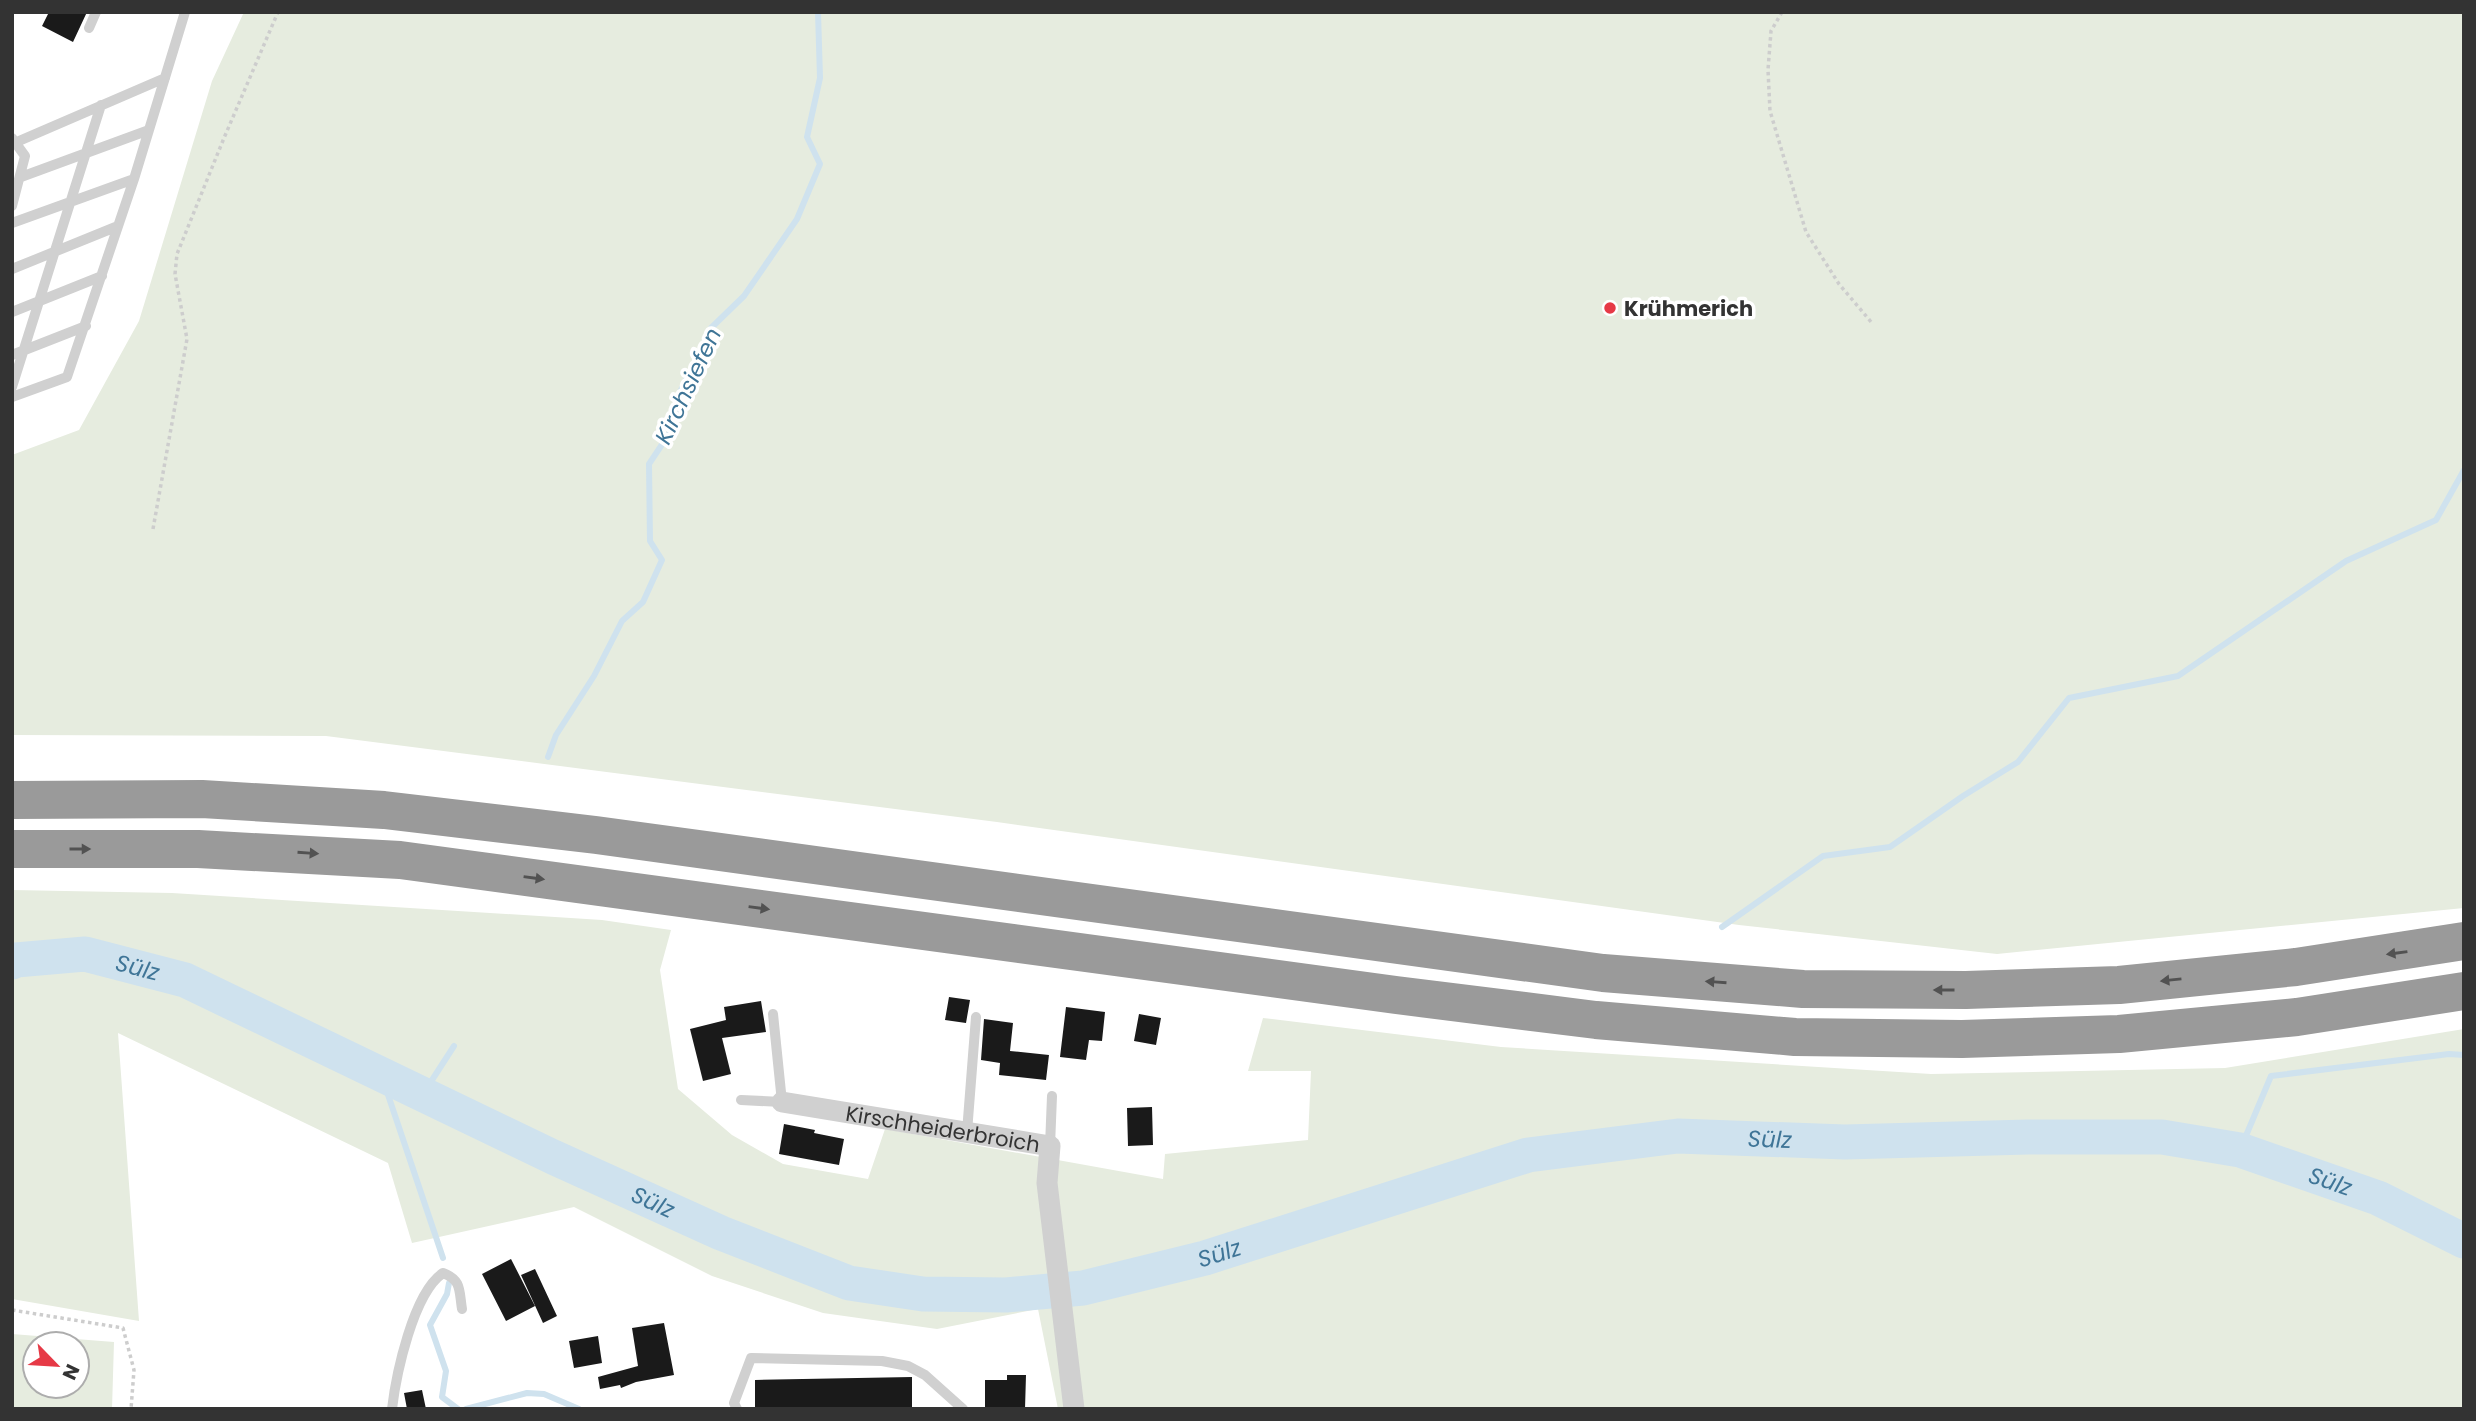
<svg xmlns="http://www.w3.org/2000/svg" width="2476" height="1421" viewBox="0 0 2476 1421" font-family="Poppins,sans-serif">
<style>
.green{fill:#e6ecdf;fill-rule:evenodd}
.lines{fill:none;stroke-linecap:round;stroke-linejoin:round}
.stream{stroke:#cfe2ee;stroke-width:6}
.river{stroke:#cfe2ee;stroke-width:35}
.building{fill:#1a1a1a}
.path{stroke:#cdcdcd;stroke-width:3.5;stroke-dasharray:3.5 3.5;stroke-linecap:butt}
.service{stroke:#d0d0d0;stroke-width:10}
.minor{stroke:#d0d0d0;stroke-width:21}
.motorway{stroke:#9a9a9a;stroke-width:38}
.oneway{fill:#525252}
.poi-dot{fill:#e63946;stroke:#fff;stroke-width:2.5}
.labels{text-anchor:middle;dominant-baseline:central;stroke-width:7;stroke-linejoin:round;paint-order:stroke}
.poi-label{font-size:21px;font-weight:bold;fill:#333;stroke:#fff;text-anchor:start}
.street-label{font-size:21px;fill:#333;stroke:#fff}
.water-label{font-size:23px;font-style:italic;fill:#3f7597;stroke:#fff}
</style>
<rect width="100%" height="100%" fill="#fff"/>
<path class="green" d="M244,12H2464V908L1997,954L1739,925L997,822L326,736L12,735V455L79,430L139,321L212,81Z
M12,890L172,893L602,920L671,930L660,970L678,1089L732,1135L783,1164L868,1179L885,1129L1163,1179L1165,1154L1308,1140L1311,1071H1248L1263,1018L1501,1047L1931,1074L2225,1068L2464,1029V1409H1058L1038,1309L937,1329L823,1313L712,1276L574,1207L412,1243L388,1163L118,1033L139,1321L12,1299Z
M12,1334L114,1342L112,1409H12ZM35,1344H77V1386H35Z"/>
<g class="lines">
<path class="stream" d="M548,757L556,735L594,676L622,621L643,602L662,560L650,541L649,464L673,428L679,394L711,328L744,296L797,219L820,164L807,137L820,78L818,12
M1722,927L1823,856L1890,847L1963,796L2018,762L2069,698L2178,676L2346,561L2436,520L2464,470
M381,1074L443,1258
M423,1094L454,1046
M2240,1150L2271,1076L2449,1054L2464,1055
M449,1283L447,1294L430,1325L446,1371L442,1397L458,1409
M466,1409L527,1393L544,1394L579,1409"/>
<path class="river" id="s1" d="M12,962L16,960L85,954L185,980L553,1157L721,1233L849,1283L923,1294L1006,1295L1083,1288L1205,1258L1528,1155L1678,1136L1845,1142L2028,1137H2162L2240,1150L2378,1198L2464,1241"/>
</g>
<path class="building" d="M49,12H87L73,42L42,26Z
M949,997L970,1000L966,1023L945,1020Z
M761,1001L766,1032L722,1038L731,1074L703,1081L690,1029L726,1020L724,1007Z
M1066,1007L1105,1012L1102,1041L1089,1040L1086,1060L1060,1057Z
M1139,1014L1161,1018L1156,1045L1134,1041Z
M984,1019L1013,1023L1010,1051L1049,1055L1046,1080L999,1075L1000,1063L981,1060Z
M1152,1107L1153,1145L1128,1146L1127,1108Z
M784,1124L815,1130L814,1133L844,1139L839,1165L779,1154Z
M511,1259L535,1306L506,1321L482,1274Z
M535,1269L557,1316L543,1323L521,1275Z
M664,1323L674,1375L636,1382L621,1388L620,1385L600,1389L598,1377L638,1366L632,1328Z
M598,1336L602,1363L574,1368L569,1341Z
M1007,1375H1026L1025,1409H985V1380H1007Z
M912,1377V1409H755V1380Z
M422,1390L426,1409H407L404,1393Z"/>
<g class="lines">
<path class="path" d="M1782,12L1771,31L1768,70L1770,111L1806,232L1839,284L1872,323
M153,529L187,339L175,274L177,254L224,138L278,12
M12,1310L123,1328L134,1370L131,1409"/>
<path class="service" d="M89,28L96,12
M12,144L165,78
M21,177L149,130
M12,206L25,156L12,138
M12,223L134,179
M12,269L118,226
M12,312L102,276
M12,355L86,326
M12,387L101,105
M12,397L67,377L134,179L185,12
M741,1100L782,1102L773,1014
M967,1132L976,1017
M1050,1146L1052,1096
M392,1409C396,1375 413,1293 443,1273C462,1280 459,1291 462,1309
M737,1409L734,1403L751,1358L882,1361L908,1366L925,1375L963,1409"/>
<path class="minor" id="s2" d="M782,1102L1050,1146L1047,1183L1074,1409"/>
<path class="motorway" d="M12,800L202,799L384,810L596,835L1603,973L1803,989L1966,990L2119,985L2296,967L2464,941
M12,849H198L400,860L1396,995L1596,1020L1795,1037L1962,1039L2119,1034L2297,1017L2464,991"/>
</g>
<defs><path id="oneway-solid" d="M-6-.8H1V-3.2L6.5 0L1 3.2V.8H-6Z" transform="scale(1.75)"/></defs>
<g class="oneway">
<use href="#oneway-solid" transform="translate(80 849)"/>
<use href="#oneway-solid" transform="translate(308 853) rotate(4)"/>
<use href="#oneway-solid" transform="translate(534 878) rotate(8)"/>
<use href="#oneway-solid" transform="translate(759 908) rotate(8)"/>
<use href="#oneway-solid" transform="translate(2397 953) rotate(172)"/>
<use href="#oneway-solid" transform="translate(2171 980) rotate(174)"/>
<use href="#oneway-solid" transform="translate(1716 982) rotate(-176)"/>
<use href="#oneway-solid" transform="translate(1944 990) rotate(-180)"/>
</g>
<circle class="poi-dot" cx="1610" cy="308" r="7"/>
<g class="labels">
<g class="poi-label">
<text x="1624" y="308">Krühmerich</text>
</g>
<g class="street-label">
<text stroke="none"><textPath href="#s2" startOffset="163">Kirschheiderbroich</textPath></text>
</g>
<g class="water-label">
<text transform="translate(688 386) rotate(-65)">Kirchsiefen</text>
<text stroke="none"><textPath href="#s1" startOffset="128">Sülz</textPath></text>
<text stroke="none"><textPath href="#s1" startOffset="1850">Sülz</textPath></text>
<text stroke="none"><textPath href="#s1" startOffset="2417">Sülz</textPath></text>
<text stroke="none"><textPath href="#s1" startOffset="695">Sülz</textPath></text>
<text stroke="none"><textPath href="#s1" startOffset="1283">Sülz</textPath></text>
</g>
</g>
<rect width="2476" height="1421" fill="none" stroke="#333333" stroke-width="28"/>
<g transform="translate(56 1365) rotate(115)"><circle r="33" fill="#ffffff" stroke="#adadad" stroke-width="2"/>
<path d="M0-5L12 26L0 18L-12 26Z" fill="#e63946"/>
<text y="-10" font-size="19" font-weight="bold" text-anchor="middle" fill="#333333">N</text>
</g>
</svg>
